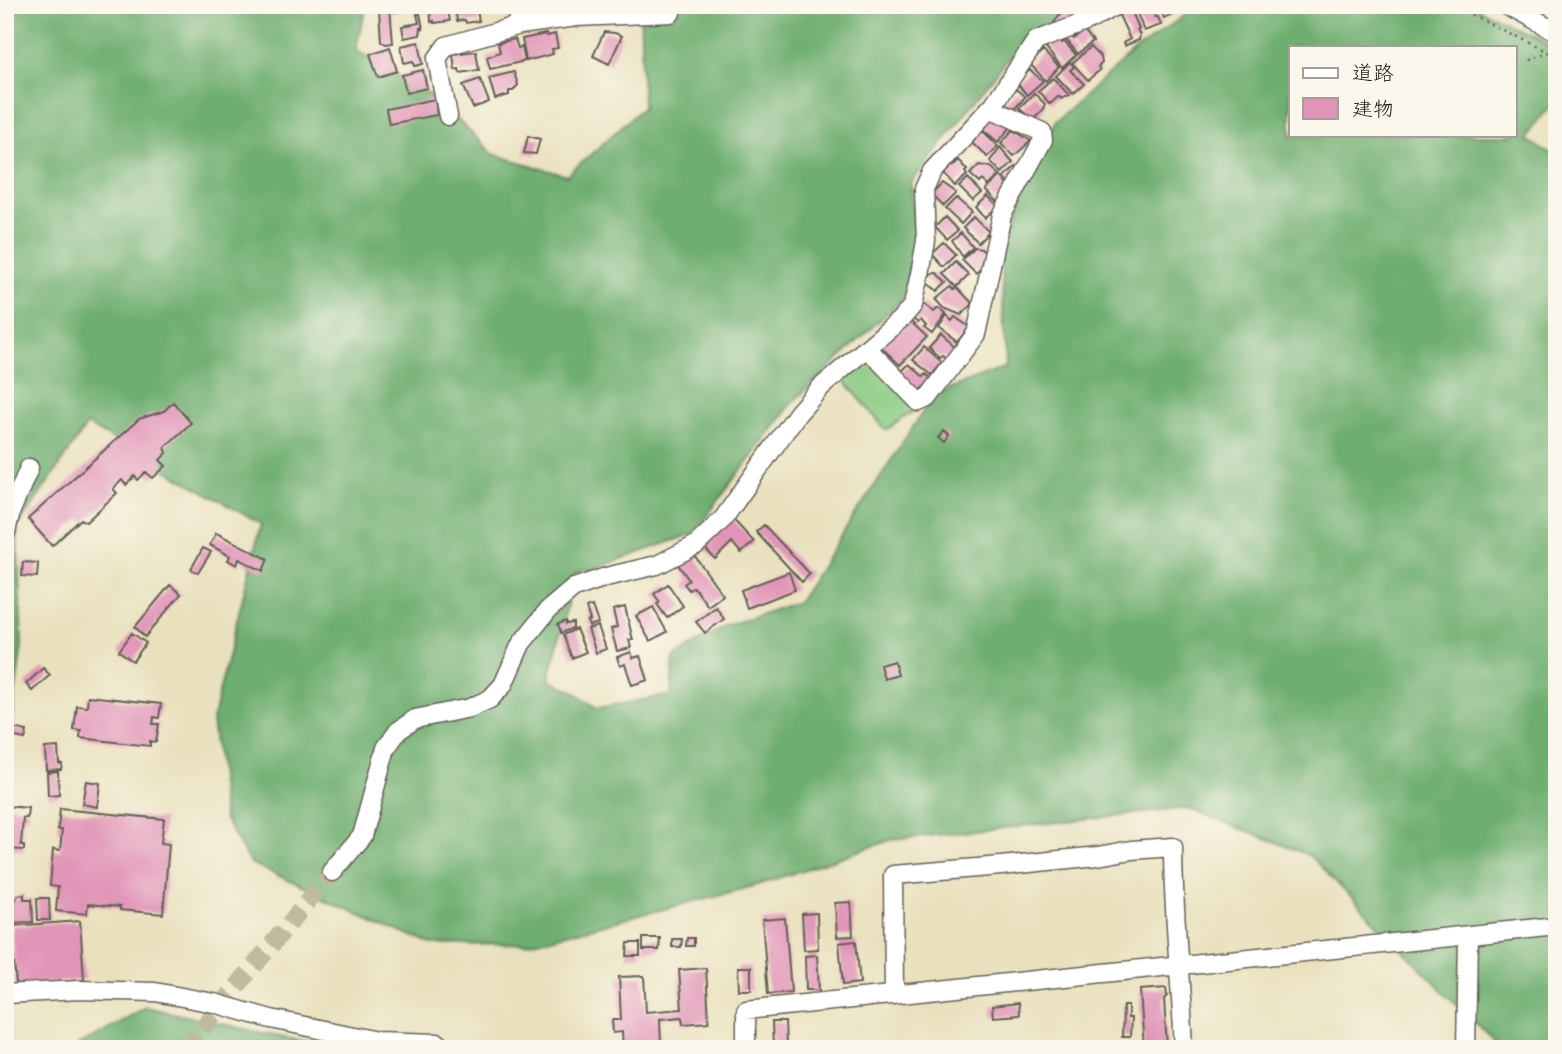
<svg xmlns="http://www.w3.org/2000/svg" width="1562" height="1054" viewBox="0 0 1562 1054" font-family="'Shantell Sans','Klee One',sans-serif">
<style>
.green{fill:#88ca82;stroke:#52734f;stroke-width:2}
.forest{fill:#6eae70;stroke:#456546;stroke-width:2;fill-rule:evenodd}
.building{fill:#e194b7}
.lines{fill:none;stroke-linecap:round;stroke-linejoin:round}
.street-tunnel{stroke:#c0ba9e;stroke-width:18;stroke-dasharray:18 9;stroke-linecap:butt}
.street-casing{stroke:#646155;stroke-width:21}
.path{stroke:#646155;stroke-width:2.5;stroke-dasharray:2 5;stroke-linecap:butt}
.street{stroke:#fff;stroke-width:18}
</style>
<rect width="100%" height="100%" fill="#fbf7ec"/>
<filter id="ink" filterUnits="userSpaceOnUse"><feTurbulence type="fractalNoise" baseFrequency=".0143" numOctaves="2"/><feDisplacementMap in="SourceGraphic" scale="14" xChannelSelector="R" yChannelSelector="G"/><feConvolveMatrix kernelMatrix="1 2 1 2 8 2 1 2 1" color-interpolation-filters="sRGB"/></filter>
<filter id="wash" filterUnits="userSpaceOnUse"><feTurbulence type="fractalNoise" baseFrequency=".00686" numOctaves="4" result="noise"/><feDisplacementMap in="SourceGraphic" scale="28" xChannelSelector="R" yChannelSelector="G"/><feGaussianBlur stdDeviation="1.57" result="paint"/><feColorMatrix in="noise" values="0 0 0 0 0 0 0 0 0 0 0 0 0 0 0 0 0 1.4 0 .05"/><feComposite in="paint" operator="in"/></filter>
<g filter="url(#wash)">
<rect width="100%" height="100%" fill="#e9e1be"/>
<path class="green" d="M878,359L921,406L886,430L840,375L857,366Z"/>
<path class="forest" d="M5,5H365L356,50L434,97L493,154L567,176L643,107L640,5H1085L1025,36L911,183L916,240L903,298L793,402L693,534L596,568L575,572L549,680L572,690L597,708L671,695L674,657L728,625L798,602L934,395L1006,367L1000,243L1055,122L1135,51L1199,5H1481L1479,9L1540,38L1557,51V101L1531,134L1557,153V1049H1501L1309,855L1188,808L891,840L758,885L526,944L432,945L250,863L224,818L212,721L261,524L87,425L17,528L22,645L5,771ZM1291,47H1515V135H1291Z
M145,1007L290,1039L349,1049H76V1047Z"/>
<g id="blocks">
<path class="building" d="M393,5H419L420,8L394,12Z
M430,5H447L450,21L434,23V21L431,22Z
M455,5H476L479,21L466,23L465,20L457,21Z
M541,5H573V8L542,14Z
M1078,5H1086L1089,11L1058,27L1054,23L1059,15Z
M1134,5H1153L1155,17H1158L1161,25L1144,31Z
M1159,5H1176L1179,12L1164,18Z
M390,7L393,43L386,44L381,41L379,8Z
M1130,7L1139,29L1137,30L1140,35L1139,40L1124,46L1123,43L1130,39L1118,13Z
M417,14H420L423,29L421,28L420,35L404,38L402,26L419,23Z
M1084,31L1093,42L1078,54L1064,37L1069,33L1074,39Z
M604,32L615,33L622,36L609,64L593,56Z
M546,34L547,36L555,34L558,48L552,49L553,54L526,61L522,39Z
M515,39L518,48L522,47L525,61L490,69L487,57L500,52L498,43Z
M1060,40L1062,43L1064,41L1076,55L1062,68L1044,46Z
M419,42L423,64L415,66L413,61L404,63L401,46Z
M390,47L397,71L378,77L370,54Z
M1091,47L1101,57L1102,63L1098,67L1100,70L1088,80L1072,63Z
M476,51L479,70L460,73L459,69L455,70L453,54Z
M1043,51L1059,67L1046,81L1030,64Z
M1070,62L1074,67L1070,70L1084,84L1073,94L1056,76Z
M423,70L427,88L406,93L402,75Z
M1030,70L1043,81L1027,95L1016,82Z
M514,72L518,85L513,91H509V95L495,99L489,78Z
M1053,78L1069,95L1061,99L1059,96L1050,104L1038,91Z
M480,79L489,102L473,108L463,85Z
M1016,89L1025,97L1013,111L1003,103Z
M1034,93L1045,104L1042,111L1032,121L1019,108Z
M435,99L437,115L389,124L386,109Z
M993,114L1011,127L998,142L981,128Z
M982,130L998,146L987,157L971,141Z
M1013,130L1031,141L1014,156L1001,143Z
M528,136L540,139L536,154L524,153Z
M1000,147L1013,162L1002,173L990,161Z
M958,160L967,170L965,172L967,175L955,186L941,171L951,162L952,166Z
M979,165L991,167L1000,175L989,186L983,180L980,183L970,174Z
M1016,166H1019L1016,189L1004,177Z
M1001,176L1013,192L1000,204L986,190Z
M968,178L982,193L973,201L959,187Z
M942,183L956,193L943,206L931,194Z
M988,196L998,206L985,218L976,207Z
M956,198L972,212L961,224L945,209Z
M945,217L958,231L947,240L935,227Z
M974,217L989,232L978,243L963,228Z
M961,233L973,247L963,257L952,241Z
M944,243L956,255L944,267L932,254Z
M975,248L981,249L987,254V264L976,274L962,260Z
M956,262L969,275L957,287L944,274Z
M933,273H937L947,282L938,291L926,280Z
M952,286L955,289L957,287L973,304L961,315L944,308L936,299Z
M921,302L934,312L938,308L946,314L932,334L924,328L926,326L921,320L918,323L912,318Z
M947,316L952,321L955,317L969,327L957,342L939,328Z
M910,321L927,337L900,365L881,347Z
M941,335L957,349L948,360L943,356L940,358L929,348Z
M924,347L942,363L932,375L913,360Z
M909,364L924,377L926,374L932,379L920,391L901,372Z
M173,402L191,423L165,447L167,453L160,460L166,466L153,478L146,472L138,480L135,476L126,485L122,480L113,489L117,493L86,522L81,519L52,546L28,519L139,419L164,411Z
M944,431L949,436L944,443L938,438Z
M730,516L754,542L741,553L732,542L715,559L700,543Z
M764,525L810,574L802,582L756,532Z
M216,533L268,559L263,571L239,559L237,565L228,560L230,556L210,545Z
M203,548L211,552L198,573L191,569Z
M692,552L723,595L708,606L694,587L689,590L684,584L689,580L677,563Z
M23,562L38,563L37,577L22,576Z
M789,572L795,590L747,608L741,590Z
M668,584L683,606L667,618L657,604L660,602L654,594Z
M170,585L181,594L145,637L135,627Z
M592,606L598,623L589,626L587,621L590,620L586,608Z
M625,607L633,640H629L631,648L617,651L611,629L617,627L613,610Z
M653,607L667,632L650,641L636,616Z
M716,607L724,619L705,633L696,622Z
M566,621V624L573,623V628L561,633L558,624Z
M598,626L606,649L596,653L588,629Z
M576,629L586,652L572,658L563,635Z
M132,633L146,643L133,661L119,651Z
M631,652L633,658L640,656L648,680L632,685L625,664L620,666L617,657Z
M894,661L898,675L884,679L880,665Z
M43,668L50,675L32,691L26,684Z
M88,696L161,704L159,718L154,717L153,724H159L156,742L150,741V746L80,738L81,731L74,730L77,706L87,707Z
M8,727L27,731L25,739L6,735Z
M58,747L59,763L62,764L61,769L46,770L45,748Z
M58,771L59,795L48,796L47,772Z
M86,781L100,783L97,807L82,804Z
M5,806L28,808L27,818H23L21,845H24V850L5,849Z
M60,809L164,819L161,843L169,844L163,914L120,910V907L88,904L87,914L56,911L58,887L50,886L53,850L60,851L62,830H58Z
M24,894V899H32L33,922L5,923V901H15L18,895Z
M37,898H49L50,920H38Z
M851,902L853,936L837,937L835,903Z
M817,913L818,949L804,950L802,914Z
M785,918L791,992L768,994L762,920Z
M80,921L84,980L16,985L11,926Z
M5,930H7L10,989H5Z
M643,938H660L659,950H643Z
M687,938H694V946H686Z
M672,939H682L681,947H672Z
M856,941L860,983L843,985L839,943Z
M628,943H640V956H627Z
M817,955L819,990H806L805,956Z
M738,967H751V990H739Z
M706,968L709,1022L683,1024L682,1017L660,1019L661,1046L653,1047V1049H623L622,1032L613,1033L612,1020H621L619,977L644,976L646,1012L682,1009L679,970Z
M1166,988L1167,996L1164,999L1167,1049H1144L1140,990Z
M1018,1003L1019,1015L993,1017L992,1006Z
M1123,1006H1128V1018H1131L1130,1037H1122Z
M772,1022H785L786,1046L773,1047Z"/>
</g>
</g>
<g filter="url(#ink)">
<use href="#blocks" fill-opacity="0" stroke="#646155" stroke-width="2"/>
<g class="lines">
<path class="street-tunnel" d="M185,1049L332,872"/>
<defs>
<path id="street" d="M515,5L520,25
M1505,5L1557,33
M448,116L437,59L446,46L520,25L576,17L671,13
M867,348L919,402L928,398L976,334L1002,215L1043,140L1042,132L990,108
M5,536L11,511L29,468
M332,872L362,836L386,748L398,731L415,719L470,708L490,699L503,685L521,644L548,610L574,588L606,577L657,565L696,545L723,519L798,413L820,388L902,318L913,305L920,274L926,241L924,189L932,171L994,104L1036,41L1088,21L1117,5
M5,994L79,990L155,992L214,1003L271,1019L377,1041L438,1043L444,1049
M894,995L893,875L1001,866L1098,856L1131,850L1173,847C1173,915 1181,981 1184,1049
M746,1049V1010L1557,926
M1466,1049L1468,937"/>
</defs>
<use href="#street" class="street-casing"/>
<path class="path" d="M1461,5L1468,13L1557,57
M1526,60L1545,53"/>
<use href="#street" class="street"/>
</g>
</g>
<rect width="1562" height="1054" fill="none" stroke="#fbf7ec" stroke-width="28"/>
<rect x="1289" y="46" width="228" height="91" fill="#fbf7ec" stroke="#a29f99" stroke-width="2"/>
<rect x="1303" y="68" width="35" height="10" fill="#ffffff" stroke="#a29f99" stroke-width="2"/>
<text x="1352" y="80" font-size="21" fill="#1c1c1c">道路</text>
<rect x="1303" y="98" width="35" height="21" fill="#e194b7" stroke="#a29f99" stroke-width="2"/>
<text x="1352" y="116" font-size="21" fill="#1c1c1c">建物</text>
</svg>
